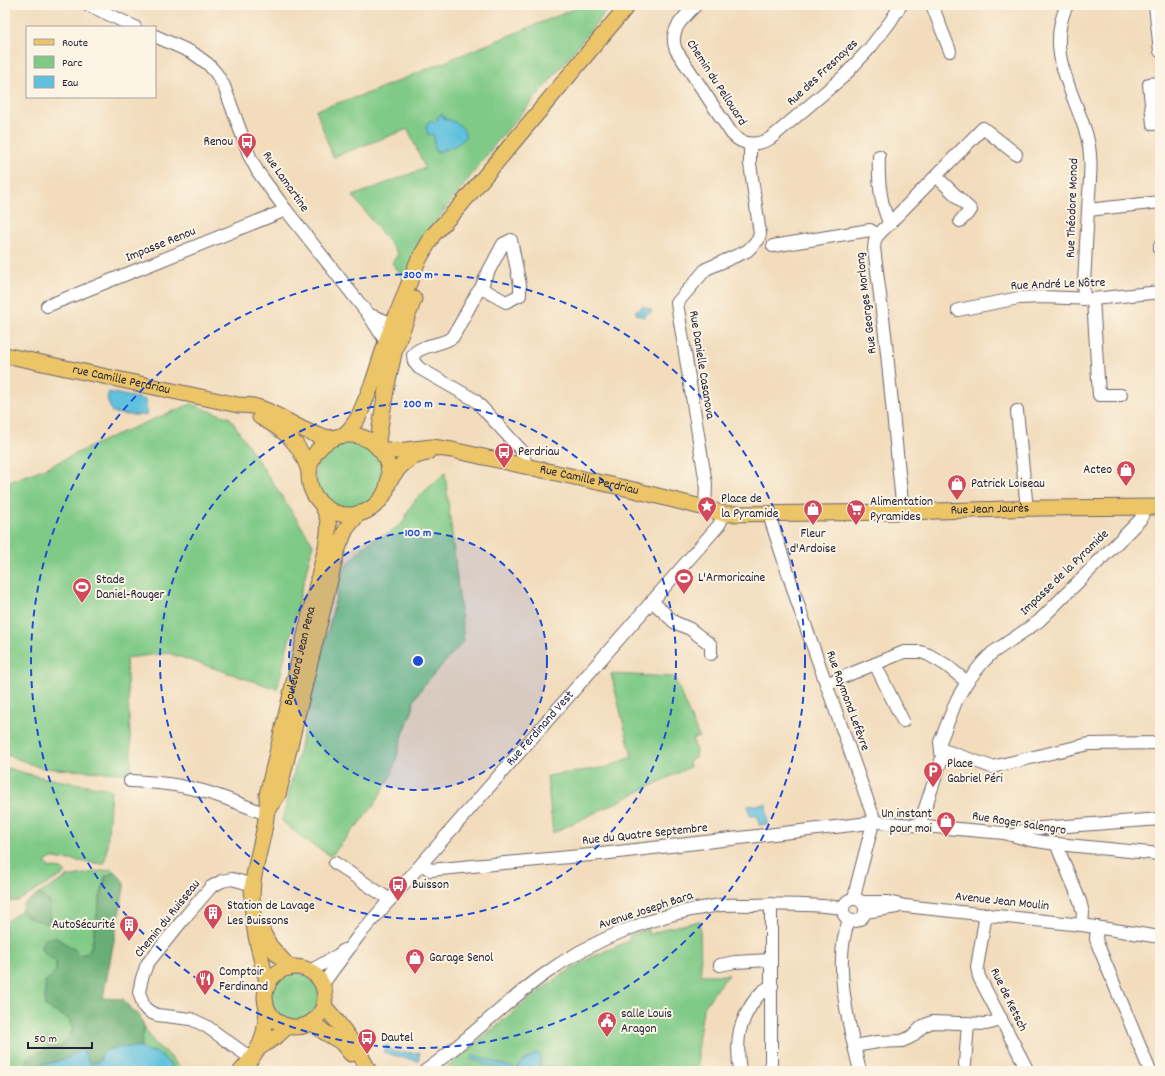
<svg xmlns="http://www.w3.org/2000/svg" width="1165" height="1076" viewBox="0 0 1165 1076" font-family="Dekko,sans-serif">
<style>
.green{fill:#80ca87;stroke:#517661}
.forest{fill:#68ae74;stroke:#456858}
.water{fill:#60c1df;stroke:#41728d}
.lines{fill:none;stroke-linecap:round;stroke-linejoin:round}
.minor-casing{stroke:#6b6368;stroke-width:14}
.major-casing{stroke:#6b6368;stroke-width:17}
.minor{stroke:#fff;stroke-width:12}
.major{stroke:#edc569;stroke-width:15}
.ring{fill:none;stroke:#1d4ed8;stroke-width:2;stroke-dasharray:7 5}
.labels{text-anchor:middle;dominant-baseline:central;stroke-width:4;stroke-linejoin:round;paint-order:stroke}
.street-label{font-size:13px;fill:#22223b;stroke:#fcf5e5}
.poi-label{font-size:13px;fill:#22223b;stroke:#fcf5e5;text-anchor:start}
.centre{fill:#1d4ed8;stroke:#fcf5e5;stroke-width:2}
.ring-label{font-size:12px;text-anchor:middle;font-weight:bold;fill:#1d4ed8;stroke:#fcf5e5;stroke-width:4;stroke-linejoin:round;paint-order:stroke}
</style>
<rect width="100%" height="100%" fill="#fcf5e5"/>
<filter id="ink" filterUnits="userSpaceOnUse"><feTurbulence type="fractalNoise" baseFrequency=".025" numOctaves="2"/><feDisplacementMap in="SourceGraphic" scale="8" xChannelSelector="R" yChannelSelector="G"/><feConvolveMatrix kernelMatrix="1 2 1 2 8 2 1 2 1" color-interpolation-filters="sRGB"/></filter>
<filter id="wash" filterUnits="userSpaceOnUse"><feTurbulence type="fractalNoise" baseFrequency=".012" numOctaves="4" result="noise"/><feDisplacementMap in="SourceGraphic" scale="16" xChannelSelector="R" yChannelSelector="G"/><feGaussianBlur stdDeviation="0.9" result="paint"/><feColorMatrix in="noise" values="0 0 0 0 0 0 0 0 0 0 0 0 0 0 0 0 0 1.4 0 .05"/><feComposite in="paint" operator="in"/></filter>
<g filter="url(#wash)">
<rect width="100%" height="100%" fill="#f2dcbc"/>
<path class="green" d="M584,5H611L548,83L496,143L437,220L405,284L403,277L392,263L398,254L353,196L425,168L408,129L333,157L316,110L366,94Z
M191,404L230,418L313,544L277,689L168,653L126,658L132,774L41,768L5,754V483L46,468L113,436Z
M315 475a34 34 0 1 1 68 0a34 34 0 1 1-68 0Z
M445,473L464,641L423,686L414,700L413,709L402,737L392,774L373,807L331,856L306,841L282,821L343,569L367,543L387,534L399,526L404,521L409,509L416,499Z
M611,674L674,677L699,737L693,739L697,756L689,762L690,767L553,833L547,776L607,767L632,757Z
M5,767C39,779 76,783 111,789L107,848L104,864L52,858L45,862L50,868L62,869L66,873L18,901L5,902Z
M112,869L115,872L105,876L99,903L92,945L88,953L80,955L74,949L44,939L41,948L44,953L56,961V971L45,983L61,1015L68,1018L73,1029L70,1037L61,1047L49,1048L28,1058L26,1071H5V922L21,911C29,920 38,922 50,920V902L39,894L67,877Z
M700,921L701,975H729L717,988L703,1009L698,1042V1071H443L518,1008L557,978L592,957L629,941L630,935L648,929V935L668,928Z
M271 997a24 24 0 1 1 48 0a24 24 0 1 1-48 0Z
M144,1027L155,1044L167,1053L183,1071H175C170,1064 164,1056 156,1053C150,1051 146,1051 141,1047Z"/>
<path class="forest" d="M115,872L125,883L103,998L123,999L130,1008L140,1016L144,1027L141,1047L114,1049L100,1057L101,1061C98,1063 92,1065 89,1063L85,1054L81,1051L65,1059L36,1067L35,1071H26L28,1058L30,1056L49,1048L61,1047L70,1037L73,1029L68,1018L45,1007V982L56,971V961L44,953L41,948L44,939L55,937L74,949L80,955L88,953L92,945L99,903L106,876Z
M39,894L50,902V920L49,924C39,922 28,918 21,911L23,904Z"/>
<path class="water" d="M442,114L444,118C454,122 466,125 465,138C459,145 446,150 436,152C433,146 436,140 433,134L428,135L426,128L428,122L432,120L433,122H436L438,119L437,117Z
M645,306L648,309H651V313H648L644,317L636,314V310H639L641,307Z
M109,392L146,400L147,415C136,415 123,416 112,412C109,404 105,399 109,392Z
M766,804L768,824L759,825L758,816H750L748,806Z
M387,1044L393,1052L420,1053L418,1061L392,1055L384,1052Z
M134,1047H141L148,1052H158L157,1053L168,1062L175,1071H35L36,1067L65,1059L81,1050C87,1053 86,1061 91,1064L101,1061V1055C108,1046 124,1048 134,1047Z
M537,1053L541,1056L539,1066L559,1067L567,1071H508L471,1059L473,1055L516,1069L525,1060Z"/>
</g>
<g filter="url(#ink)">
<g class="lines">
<defs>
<g id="minor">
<path d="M89,5L135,27"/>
<path d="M696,5C683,18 668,31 676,50L732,134C743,146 757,146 771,138L843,77L870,48L890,22L901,5"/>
<path d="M932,5L950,51"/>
<path d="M1067,5C1045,51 1073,90 1086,133C1094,159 1089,185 1088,211C1086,240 1085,270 1083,299"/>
<path d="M1155,5L1160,51"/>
<path d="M155,36L193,53L208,64L216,73L224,86L250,157L258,172L286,210L368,314L386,342"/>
<path d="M1160,83L1149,84L1153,124L1160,123"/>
<path d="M879,156C878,178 880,204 890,224"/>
<path d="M936,176L971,210L960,221"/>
<path d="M1088,210L1160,202"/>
<path d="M773,246L870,230L878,235"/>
<path d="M1160,246V250"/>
<path d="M481,288L506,302L520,295V285L511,240L503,244L486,276L481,288L477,293L453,337C441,346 421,344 413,355L414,362L419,368L475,400L523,452L526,467"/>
<path d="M1093,299L1099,395H1121"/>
<path d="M47,306L286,210"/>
<path d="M958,310L1019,298L1042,297L1093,299L1160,292"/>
<path d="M368,314L393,324L396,331"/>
<path d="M1017,411L1027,509"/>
<path d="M705,508L706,484L677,303L706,269L747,251L758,240L760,234L750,164V144"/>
<path d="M903,512L885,334L874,248L875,240L878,235L983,128L1016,154"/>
<path d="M770,514L771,521L800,610L873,816V823L857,884L854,899"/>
<path d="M652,601L674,622L690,629L711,645V654"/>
<path d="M875,664L903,721"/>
<path d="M826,684L904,652H921L929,655L946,665L967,682"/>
<path d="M941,752L946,751L992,767L1089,744L1160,743"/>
<path d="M130,781C148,782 167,783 185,787C213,792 240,804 266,814"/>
<path d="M919,826L942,758L940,742L957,699L967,682L983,662L992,653L1039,621L1140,520L1143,514L1144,508"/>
<path d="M1016,836L1018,833L1027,829L1160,819"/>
<path d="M1057,844L1059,851L1080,901L1083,913L1082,925"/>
<path d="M335,863L390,900"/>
<path d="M422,864L430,870L601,854L878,822L1004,833L1030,840L1057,844L1160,854"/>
<circle cx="854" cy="910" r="11"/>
<path d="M863,902H888L905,906L1082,925L1160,937"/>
<path d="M865,912L897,907"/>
<path d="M986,914L977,967L979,977L1028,1071"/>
<path d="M849,920C832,963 849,1026 860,1071"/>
<path d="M1097,927L1096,939L1098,945L1150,1071"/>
<path d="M720,965L735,962L771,960"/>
<path d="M310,971L338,955L344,950"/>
<path id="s1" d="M322,985L359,935L719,525L724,514"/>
<path d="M854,1046L878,1042L902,1041L911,1037L923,1026L932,1022L986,1024L994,1022L1001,1018"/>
<path d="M252,1059L206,1026L191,1019L157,1015L150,1012L144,1007L139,992L142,978L147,964L186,916L211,887L222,881L232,879L253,885"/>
<path d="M965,1064L968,1023"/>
<path d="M425,1071C466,1042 501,1006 542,976C589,941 655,914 714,906C725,904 738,905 750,905C781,904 813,904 843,908"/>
<path d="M740,1071C738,1058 737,1043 740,1030C744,1016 756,991 772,986"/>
<path d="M771,1071V904"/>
</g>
<g id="major">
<path id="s2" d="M5,355L238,405C244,405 251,405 257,407C284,415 305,437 334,438"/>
<path d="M260,417C286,431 300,443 309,471"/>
<path d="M344,435L350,429L358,418L373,382L386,342L417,263L433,235L459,207L628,5"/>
<circle cx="349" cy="475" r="40"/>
<path d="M377,447L386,390L395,349L414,299"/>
<path id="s3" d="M379,449L397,451L432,447L452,450L634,490L705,508L724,514L903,512L1040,508L1160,507"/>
<path d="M388,483C398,467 408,456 427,453"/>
<path d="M268,809L278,795L337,551L346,529L359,513"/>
<path d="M260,927L270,946L290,968"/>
<circle cx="295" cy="997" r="30"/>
<path id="s4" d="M268,985C259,952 249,916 253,882C257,853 269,824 267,795L326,547C329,528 331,522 322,505"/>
<path d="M324,1006C341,1025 357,1047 369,1071"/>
<path d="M312,1022L324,1032L341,1042L351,1054"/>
<path d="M259,1048L277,1036L288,1026"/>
<path d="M241,1071C261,1049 265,1038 267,1009"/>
</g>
</defs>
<use href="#minor" class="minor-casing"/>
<use href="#major" class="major-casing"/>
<use href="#minor" class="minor"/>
<use href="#major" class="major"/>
</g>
</g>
<circle cx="418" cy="661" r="129" fill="#1d4ed8" fill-opacity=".12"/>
<g class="ring">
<circle cx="418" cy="661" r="129"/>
<circle cx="418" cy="661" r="258"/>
<circle cx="418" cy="661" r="387"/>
</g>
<defs>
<symbol id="bus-pin" viewBox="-11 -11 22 30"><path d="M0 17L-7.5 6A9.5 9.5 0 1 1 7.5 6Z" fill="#d1495b" stroke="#fcf5e5"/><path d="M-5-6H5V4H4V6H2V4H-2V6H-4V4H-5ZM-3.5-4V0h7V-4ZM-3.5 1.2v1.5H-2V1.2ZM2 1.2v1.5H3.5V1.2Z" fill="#fff"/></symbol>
<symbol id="shop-pin" viewBox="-11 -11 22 30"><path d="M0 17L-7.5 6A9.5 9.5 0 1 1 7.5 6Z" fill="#d1495b" stroke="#fcf5e5"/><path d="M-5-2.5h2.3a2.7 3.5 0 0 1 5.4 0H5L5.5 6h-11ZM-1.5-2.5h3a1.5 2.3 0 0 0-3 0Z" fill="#fff"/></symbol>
<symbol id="sight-pin" viewBox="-11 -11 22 30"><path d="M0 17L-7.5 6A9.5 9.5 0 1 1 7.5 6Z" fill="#d1495b" stroke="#fcf5e5"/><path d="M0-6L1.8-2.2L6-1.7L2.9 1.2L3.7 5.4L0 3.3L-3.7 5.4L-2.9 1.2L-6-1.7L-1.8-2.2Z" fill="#fff"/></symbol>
<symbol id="supermarket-pin" viewBox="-11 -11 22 30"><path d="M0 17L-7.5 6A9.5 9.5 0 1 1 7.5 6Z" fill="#d1495b" stroke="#fcf5e5"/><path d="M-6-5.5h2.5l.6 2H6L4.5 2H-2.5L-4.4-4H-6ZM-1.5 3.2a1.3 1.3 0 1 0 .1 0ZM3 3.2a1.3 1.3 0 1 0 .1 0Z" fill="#fff"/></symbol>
<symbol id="stadium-pin" viewBox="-11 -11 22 30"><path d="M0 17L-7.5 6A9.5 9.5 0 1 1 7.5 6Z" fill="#d1495b" stroke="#fcf5e5"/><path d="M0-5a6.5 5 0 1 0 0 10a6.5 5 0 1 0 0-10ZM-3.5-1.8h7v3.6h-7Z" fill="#fff"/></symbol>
<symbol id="parking-pin" viewBox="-11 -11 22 30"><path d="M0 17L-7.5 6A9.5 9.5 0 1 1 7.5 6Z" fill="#d1495b" stroke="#fcf5e5"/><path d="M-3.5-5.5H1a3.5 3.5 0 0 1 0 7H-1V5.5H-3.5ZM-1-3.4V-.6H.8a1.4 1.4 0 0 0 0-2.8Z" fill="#fff"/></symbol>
<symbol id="building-pin" viewBox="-11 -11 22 30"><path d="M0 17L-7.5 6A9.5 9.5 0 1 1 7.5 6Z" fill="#d1495b" stroke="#fcf5e5"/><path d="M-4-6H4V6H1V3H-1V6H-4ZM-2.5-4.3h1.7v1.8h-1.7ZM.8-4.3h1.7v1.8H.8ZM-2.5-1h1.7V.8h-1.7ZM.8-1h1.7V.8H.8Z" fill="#fff"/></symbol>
<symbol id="restaurant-pin" viewBox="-11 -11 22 30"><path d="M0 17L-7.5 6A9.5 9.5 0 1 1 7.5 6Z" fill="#d1495b" stroke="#fcf5e5"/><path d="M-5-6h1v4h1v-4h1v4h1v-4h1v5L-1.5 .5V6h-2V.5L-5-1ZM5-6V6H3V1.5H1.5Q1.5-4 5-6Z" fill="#fff"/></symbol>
<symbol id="civic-pin" viewBox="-11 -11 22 30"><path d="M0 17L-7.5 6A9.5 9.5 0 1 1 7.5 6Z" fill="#d1495b" stroke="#fcf5e5"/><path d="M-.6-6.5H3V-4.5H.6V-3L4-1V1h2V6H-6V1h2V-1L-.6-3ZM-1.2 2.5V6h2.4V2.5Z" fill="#fff"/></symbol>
</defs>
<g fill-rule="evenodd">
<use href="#bus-pin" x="236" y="131" width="22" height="30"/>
<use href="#bus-pin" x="493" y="441" width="22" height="30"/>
<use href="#shop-pin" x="1115" y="459" width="22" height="30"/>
<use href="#shop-pin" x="946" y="473" width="22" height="30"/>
<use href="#sight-pin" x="696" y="495" width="22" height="30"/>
<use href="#shop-pin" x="802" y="498" width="22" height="30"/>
<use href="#supermarket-pin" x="845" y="498" width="22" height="30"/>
<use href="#stadium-pin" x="673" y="567" width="22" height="30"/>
<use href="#stadium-pin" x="71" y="576" width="22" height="30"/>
<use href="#parking-pin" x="922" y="760" width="22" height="30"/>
<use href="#shop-pin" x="935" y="810" width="22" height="30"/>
<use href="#bus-pin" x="387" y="874" width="22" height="30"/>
<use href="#building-pin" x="202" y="902" width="22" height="30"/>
<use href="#building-pin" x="118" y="914" width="22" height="30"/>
<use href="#shop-pin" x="404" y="947" width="22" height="30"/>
<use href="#restaurant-pin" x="194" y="968" width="22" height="30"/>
<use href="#civic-pin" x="596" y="1010" width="22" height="30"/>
<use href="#bus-pin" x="356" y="1027" width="22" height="30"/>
</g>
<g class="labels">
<g class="street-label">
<text transform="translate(823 73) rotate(-43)">Rue des Fresnayes</text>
<text transform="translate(716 83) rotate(57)">Chemin du Pellouard</text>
<text transform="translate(285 182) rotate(55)">Rue Lamartine</text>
<text transform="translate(1073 208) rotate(-88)">Rue Théodore Monod</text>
<text transform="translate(161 245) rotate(-22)">Impasse Renou</text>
<text transform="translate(1058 285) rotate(-2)">Rue André Le Nôtre</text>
<text transform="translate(867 303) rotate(-97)">Rue Georges Morlong</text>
<text transform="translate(701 365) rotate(81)">Rue Danielle Casanova</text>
<text stroke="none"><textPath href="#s2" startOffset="119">rue Camille Perdriau</textPath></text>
<text stroke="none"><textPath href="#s3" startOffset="214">Rue Camille Perdriau</textPath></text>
<text stroke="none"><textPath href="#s3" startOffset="619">Rue Jean Jaurès</textPath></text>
<text transform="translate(1065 573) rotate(-44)">Impasse de la Pyramide</text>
<text stroke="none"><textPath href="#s4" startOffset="336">Boulevard Jean Pena</textPath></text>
<text transform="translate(847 701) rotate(70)">Rue Raymond Lefèvre</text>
<text stroke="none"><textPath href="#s1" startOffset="337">Rue Ferdinand Vest</textPath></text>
<text transform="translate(1019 824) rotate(9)">Rue Roger Salengro</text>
<text transform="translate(645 835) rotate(-6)">Rue du Quatre Septembre</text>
<text transform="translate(1002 902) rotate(6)">Avenue Jean Moulin</text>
<text transform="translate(646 911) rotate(-18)">Avenue Joseph Bara</text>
<text transform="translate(168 919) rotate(-51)">Chemin du Ruisseau</text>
<text transform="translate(1008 1000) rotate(64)">Rue de Ketsch</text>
</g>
<g class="poi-label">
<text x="233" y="142" text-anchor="end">Renou</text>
<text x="518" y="452">Perdriau</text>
<text x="1112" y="470" text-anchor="end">Acteo</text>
<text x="971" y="484">Patrick Loiseau</text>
<text x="721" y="499">Place de<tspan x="721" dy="15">la Pyramide</tspan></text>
<text x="870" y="502">Alimentation<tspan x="870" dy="15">Pyramides</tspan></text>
<text x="813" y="534" text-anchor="middle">Fleur<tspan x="813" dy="15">d'Ardoise</tspan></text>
<text x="698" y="578">L'Armoricaine</text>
<text x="96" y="580">Stade<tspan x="96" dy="15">Daniel-Rouger</tspan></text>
<text x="947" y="764">Place<tspan x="947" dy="15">Gabriel Péri</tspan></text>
<text x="932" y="814" text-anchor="end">Un instant<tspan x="932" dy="15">pour moi</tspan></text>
<text x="412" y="885">Buisson</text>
<text x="227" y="906">Station de Lavage<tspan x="227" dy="15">Les Buissons</tspan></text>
<text x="115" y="925" text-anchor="end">AutoSécurité</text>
<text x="429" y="958">Garage Senol</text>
<text x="219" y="972">Comptoir<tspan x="219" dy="15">Ferdinand</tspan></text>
<text x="621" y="1014">salle Louis<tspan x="621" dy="15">Aragon</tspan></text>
<text x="381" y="1038">Dautel</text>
</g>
</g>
<circle cx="418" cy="661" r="6" class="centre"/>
<g class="ring-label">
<text x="418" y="278">300 m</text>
<text x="418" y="407">200 m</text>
<text x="418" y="536">100 m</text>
</g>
<rect width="1165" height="1076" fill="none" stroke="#fcf5e5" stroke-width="20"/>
<rect x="26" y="26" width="130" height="72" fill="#fcf5e5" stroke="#a5a1a1"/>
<rect x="34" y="39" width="20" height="6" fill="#edc569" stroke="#a5a1a1"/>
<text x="62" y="46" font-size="12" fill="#22223b">Route</text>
<rect x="34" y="56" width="20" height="12" fill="#80ca87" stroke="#a5a1a1"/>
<text x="62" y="66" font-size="12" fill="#22223b">Parc</text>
<rect x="34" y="76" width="20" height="12" fill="#60c1df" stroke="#a5a1a1"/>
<text x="62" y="86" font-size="12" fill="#22223b">Eau</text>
<path d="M28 1042v6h64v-6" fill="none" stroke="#22223b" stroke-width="2"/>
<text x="34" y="1042" font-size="12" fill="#22223b" stroke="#fcf5e5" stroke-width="3" paint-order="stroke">50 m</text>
</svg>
